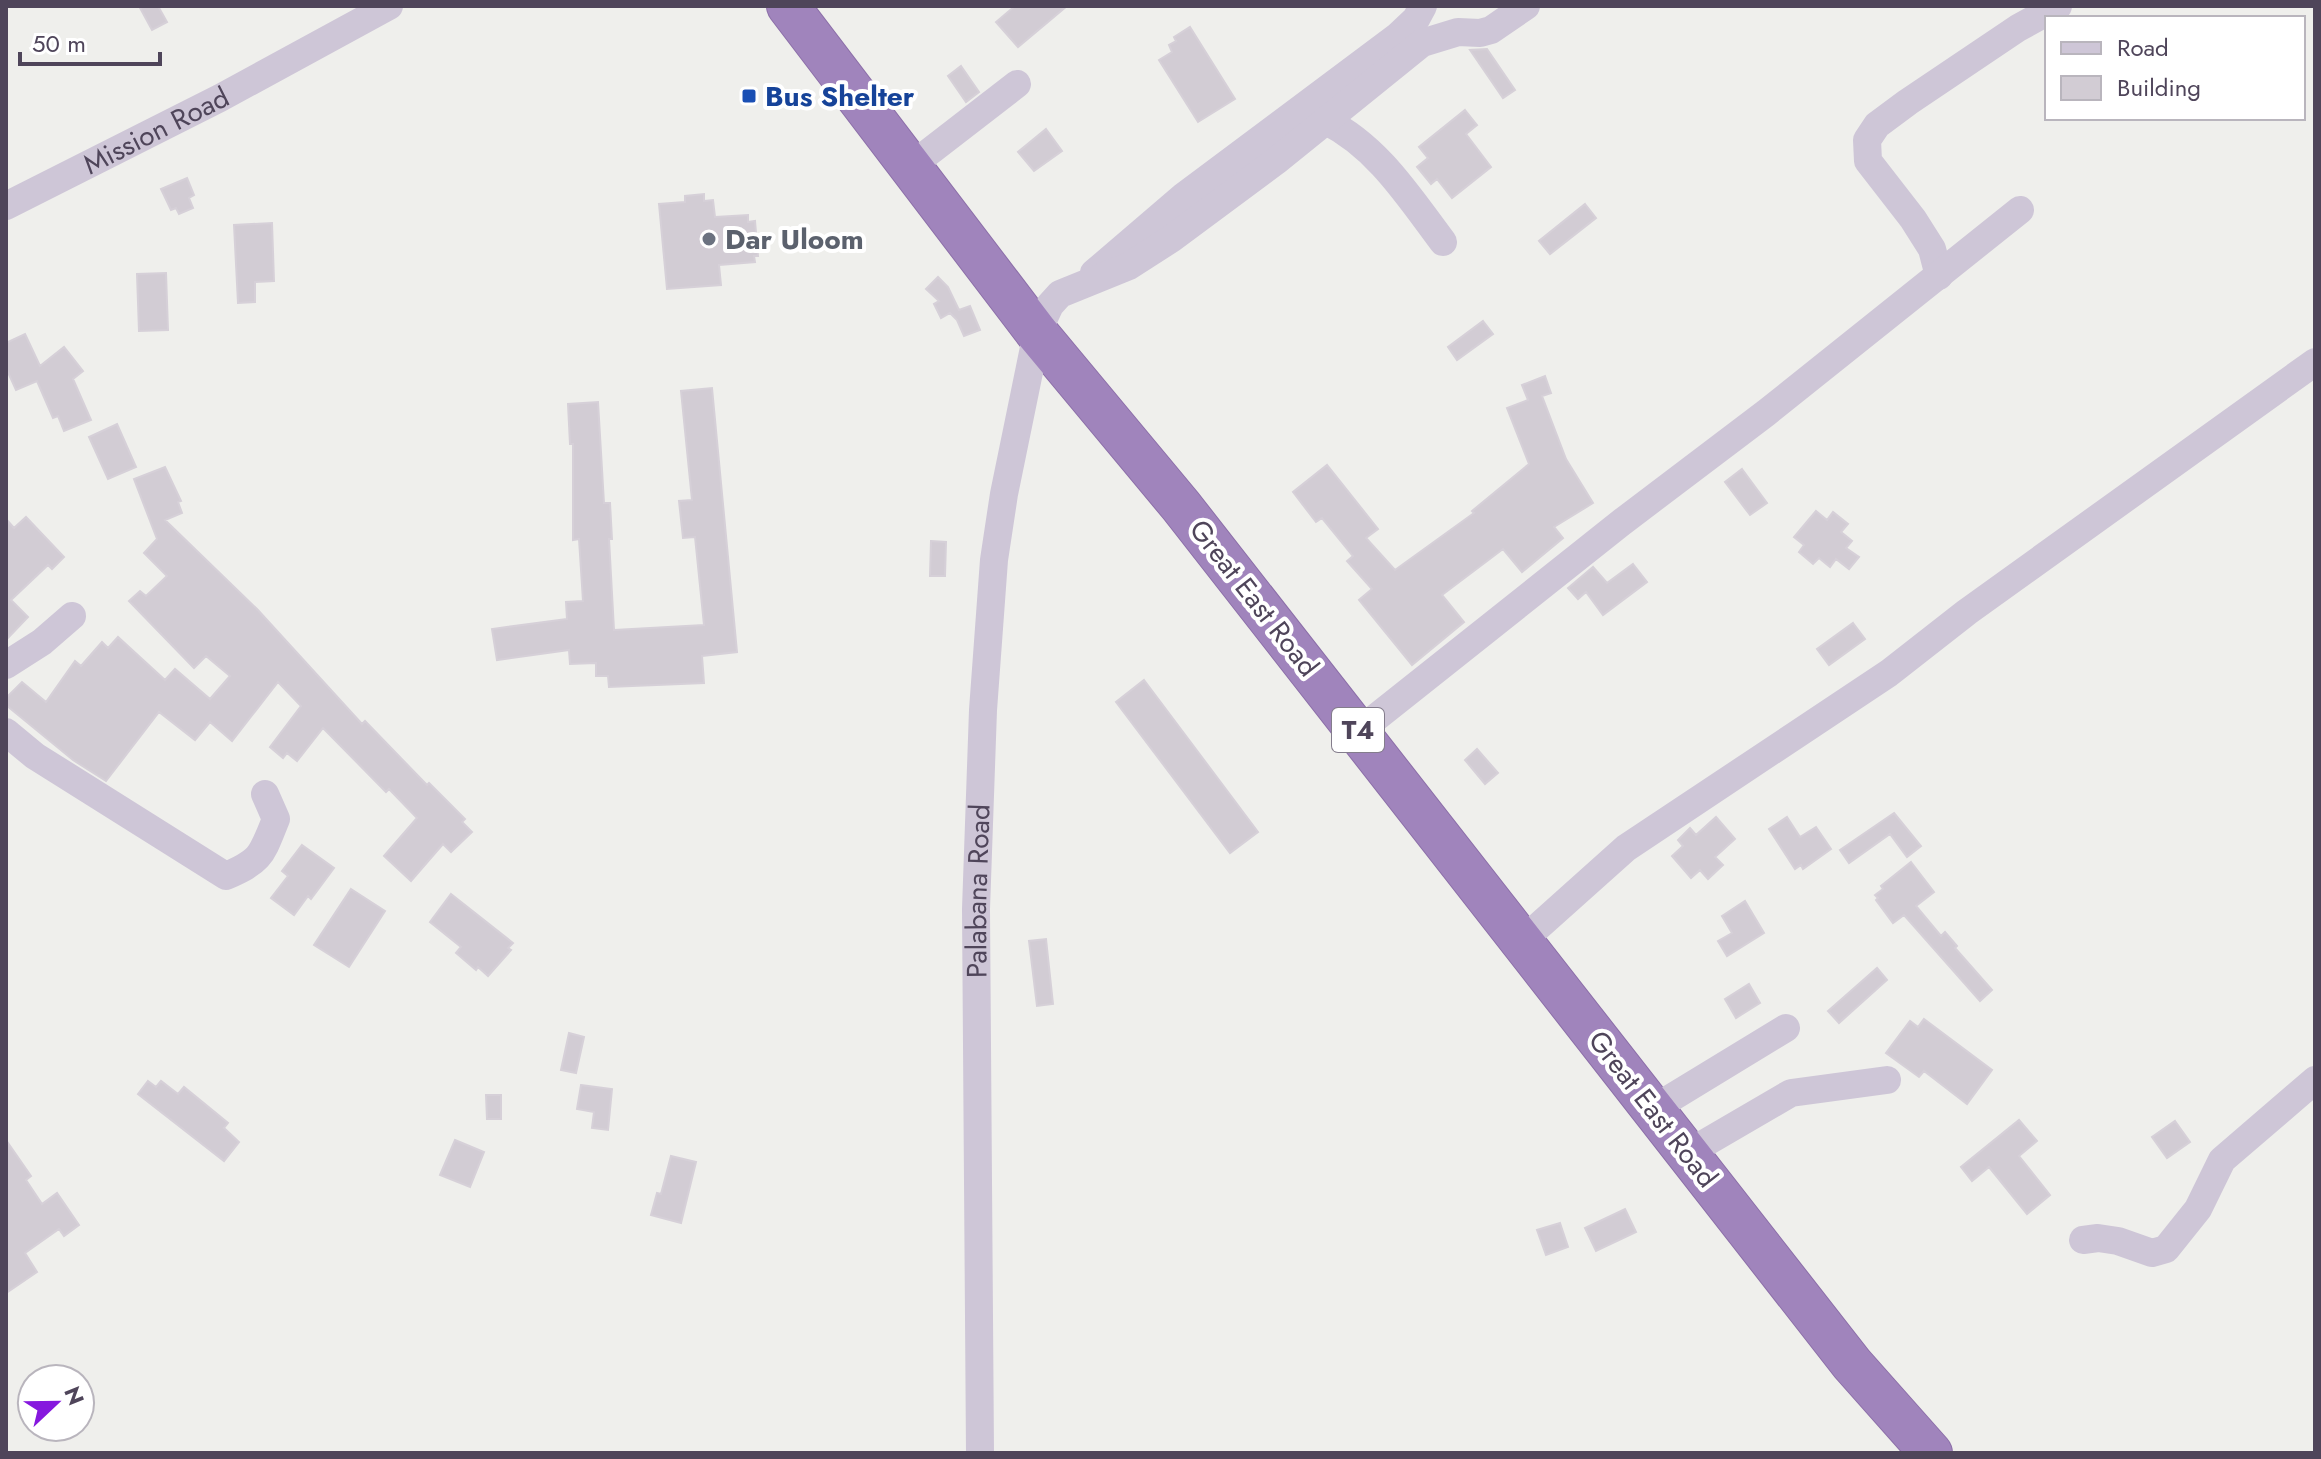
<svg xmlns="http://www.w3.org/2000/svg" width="2321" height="1459" viewBox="0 0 2321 1459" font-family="Jost,sans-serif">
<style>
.building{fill:#d2ccd4;stroke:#d6d0d8;stroke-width:2}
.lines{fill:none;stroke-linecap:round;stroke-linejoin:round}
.highway-casing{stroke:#8c6fa8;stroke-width:44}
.minor{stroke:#cec6d7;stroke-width:28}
.highway{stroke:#a084bc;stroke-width:42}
.transit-dot{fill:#1a4fb4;stroke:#fff;stroke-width:3}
.worship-dot{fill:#6b7280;stroke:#fff;stroke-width:3}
.labels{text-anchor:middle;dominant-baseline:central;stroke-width:8;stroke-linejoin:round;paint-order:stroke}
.shield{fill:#fff;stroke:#847d8c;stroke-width:2}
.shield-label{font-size:26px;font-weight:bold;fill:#4f455a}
.transit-label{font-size:28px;font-weight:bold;fill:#164399;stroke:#fff;text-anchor:start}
.street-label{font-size:28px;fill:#4f455a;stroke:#fff}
.worship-label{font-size:28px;font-weight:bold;fill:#5b616d;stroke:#fff;text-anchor:start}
</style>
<rect width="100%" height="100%" fill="#efefec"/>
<path class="building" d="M139,6H158L167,22L152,30Z
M1015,6H1067L1018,47L996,22Z
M1190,27L1235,99L1198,122L1159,60L1172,52L1169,45L1176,41L1174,37Z
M1487,49L1515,90L1503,98L1470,50Z
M961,66L979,92L966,102L948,76Z
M1465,110L1477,125L1466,134L1491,167L1452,198L1437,179L1431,184L1417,167L1428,158L1419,147Z
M1046,129L1062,151L1034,171L1018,152Z
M187,178L194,195L189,198L193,208L179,214L176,208L171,210L161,189Z
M704,194V201L713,200L715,217L748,215V222L755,221L758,256H754L755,262L719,265L721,285L667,289L659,204L685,202V196Z
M1585,204L1596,218L1550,254L1539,241Z
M272,223L274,281L255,282V302L238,303L234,225Z
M166,273L168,330L139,331L137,274Z
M938,277L948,287L959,310L970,306L980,330L964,336L957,320L950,313L941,318L934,304L939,301L926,289Z
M1483,321L1493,334L1457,360L1448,347Z
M25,334L40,366L64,347L83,371L73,379L91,420L64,431L58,416L53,418L37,381L16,390L6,368V343Z
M1545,376L1551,393L1542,396L1566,459L1593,503L1554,527L1563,538L1522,572L1503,549L1442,595L1464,622L1412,665L1359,600L1372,589L1347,561L1353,556L1322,518L1316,522L1293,492L1327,465L1378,529L1366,538L1395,570L1474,513L1472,511L1529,464L1507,408L1528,400L1522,385Z
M712,388L737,652L702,656L704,683L609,687L608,676H596V663L570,664L569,650L497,660L492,629L567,619L566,602L583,601L579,539L573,540V444H570L568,404L598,402L604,503H610L612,539H609L614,630L704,625L695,537L683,538L679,501L692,500L681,391Z
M117,424L136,467L108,479L89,437Z
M165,467L181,501L178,502L182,513L165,520L257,609L362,724L365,721L427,785L429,783L465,819L462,822L472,832L451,852L443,844L411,881L384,856L417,818L389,789L386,792L323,728L297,761L287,753L283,758L270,747L301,706L278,682L232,741L210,722L195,740L159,712L106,781L73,760L6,705V698L22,682L46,702L75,661L81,666L102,642L108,648L118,637L165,680L175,669L210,699L230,676L206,656L194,668L129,601L140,591L146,596L167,576L144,553L157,539L134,479Z
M1742,469L1767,503L1750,515L1725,482Z
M1816,511L1827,520L1833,512L1848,524L1841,532L1852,541L1846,548L1859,557L1849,569L1836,559L1830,567L1819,558L1813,564L1799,552L1804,545L1794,537Z
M26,517L64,557L52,569L48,565L11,600L28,617L6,640V519L14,528Z
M931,541L946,542L945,576H930Z
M1633,564L1647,582L1603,615L1586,592L1578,599L1568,588L1593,567L1607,583Z
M1853,623L1865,639L1829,665L1817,649Z
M1144,680L1258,832L1230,853L1116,702Z
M1477,749L1498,773L1485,784L1465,760Z
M1894,813L1921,846L1907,857L1890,834L1849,863L1840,850Z
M1716,817L1735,839L1715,857L1723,865L1708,879L1700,870L1691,878L1672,856L1683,846L1678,840L1690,828L1696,835Z
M1787,817L1800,837L1816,827L1831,849L1803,869L1801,865L1795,869L1769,829Z
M302,845L334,868L311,899L308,896L294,915L271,898L288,876L282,871Z
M1911,862L1934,892L1916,906L1941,936L1945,932L1957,946L1955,948L1992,990L1980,1001L1904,915L1893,923L1876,900L1878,898L1875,895L1883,889L1881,886Z
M351,889L385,911L349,967L314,945Z
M451,894L513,943L508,948L511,950L488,976L478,967L476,970L456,953L461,947L430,922Z
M1745,901L1764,933L1727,956L1718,941L1732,933L1722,916Z
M1046,939L1053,1004L1037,1006L1029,941Z
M1877,968L1887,980L1839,1023L1828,1011Z
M1749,984L1760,1003L1736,1018L1725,999Z
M1924,1019L1992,1070L1967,1104L1924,1071L1919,1077L1886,1053L1910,1021L1918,1027Z
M569,1033L584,1037L576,1073L561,1070Z
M148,1081L156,1087L161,1081L178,1094L184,1087L228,1123L224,1128L239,1142L224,1161L138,1094Z
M581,1085L612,1089L608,1130L592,1128L594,1112L577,1109Z
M486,1095H501V1119H487Z
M2019,1120L2037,1141L2019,1156L2050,1195L2027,1214L1989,1167L1972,1181L1961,1167Z
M2175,1121L2190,1142L2167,1158L2152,1137Z
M6,1140L31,1176L26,1180L42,1204L57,1193L79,1225L64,1236L59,1229L25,1253L37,1272L6,1293Z
M455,1140L484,1152L470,1187L440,1175Z
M671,1156L696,1162L681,1223L651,1215L657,1193L661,1194Z
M1625,1209L1636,1232L1596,1251L1585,1228Z
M1560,1223L1568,1247L1546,1255L1537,1230Z"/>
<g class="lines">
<defs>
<path id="highway" d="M788,6L1037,333L1181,506L1852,1364L1931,1453"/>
</defs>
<use href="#highway" class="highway-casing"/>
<g class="minor">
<path d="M1326,121C1378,147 1409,197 1443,242"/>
<path d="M911,166L1017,84"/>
<path id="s1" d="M6,206L220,98L389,6"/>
<path d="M1094,273L1184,196L1398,36L1416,19L1423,6"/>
<path d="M1939,276L1932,249L1913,219L1868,161L1867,140L1877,125L1908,102L2018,28L2058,6"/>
<path d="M6,665L42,642L72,616"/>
<path d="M1359,731L1622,522L1766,413L2020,210"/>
<path d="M6,732L35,756L226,876C262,860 261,856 276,819L265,794"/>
<path d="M1522,941L1626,848L1889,673L1967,612L2315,362"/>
<path d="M1653,1109L1786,1028"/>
<path d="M1688,1153L1791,1093L1887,1080"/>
<path d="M2083,1240L2098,1238L2118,1241L2152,1253L2166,1249L2198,1209L2222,1160L2315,1080"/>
<path id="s2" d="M980,1453L976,909L983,710L994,560L1004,494L1037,333L1050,305L1060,294L1129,266L1171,239L1276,161L1422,43L1458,32L1480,33L1491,30L1526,6"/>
</g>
<use href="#highway" class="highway"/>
</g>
<rect class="transit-dot" x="741" y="88" width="16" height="16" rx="4"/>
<circle class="worship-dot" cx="709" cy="239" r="8"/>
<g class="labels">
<rect class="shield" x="1332" y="708" width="52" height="44" rx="6"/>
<g class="shield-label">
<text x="1358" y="730">T4</text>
</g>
<g class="transit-label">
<text x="765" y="96">Bus Shelter</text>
</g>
<g class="street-label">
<text stroke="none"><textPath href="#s1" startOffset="168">Mission Road</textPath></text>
<text transform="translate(1254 598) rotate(52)">Great East Road</text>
<text stroke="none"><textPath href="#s2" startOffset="562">Palabana Road</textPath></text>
<text transform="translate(1653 1109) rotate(52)">Great East Road</text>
</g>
<g class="worship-label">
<text x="725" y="239">Dar Uloom</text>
</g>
</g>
<rect width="2321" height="1459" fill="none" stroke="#4f455a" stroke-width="16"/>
<rect x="2045" y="16" width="260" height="104" fill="#ffffff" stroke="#b9b5bd" stroke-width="2"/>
<rect x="2061" y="42" width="40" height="12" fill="#cec6d7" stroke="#b9b5bd" stroke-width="2"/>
<text x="2117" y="56" font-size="24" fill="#4f455a">Road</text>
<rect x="2061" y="76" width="40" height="24" fill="#d2ccd4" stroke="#b9b5bd" stroke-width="2"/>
<text x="2117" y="96" font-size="24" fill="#4f455a">Building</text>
<g transform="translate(56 1403) rotate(68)"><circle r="38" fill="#ffffff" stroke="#b9b5bd" stroke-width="2"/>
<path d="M0-6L14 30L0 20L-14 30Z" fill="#8618de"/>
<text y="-12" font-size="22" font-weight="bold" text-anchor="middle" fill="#4f455a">N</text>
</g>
<path d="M20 52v12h140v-12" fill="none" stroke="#4f455a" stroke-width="4"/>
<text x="32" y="52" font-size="24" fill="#4f455a" stroke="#ffffff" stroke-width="6" paint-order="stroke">50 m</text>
</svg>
